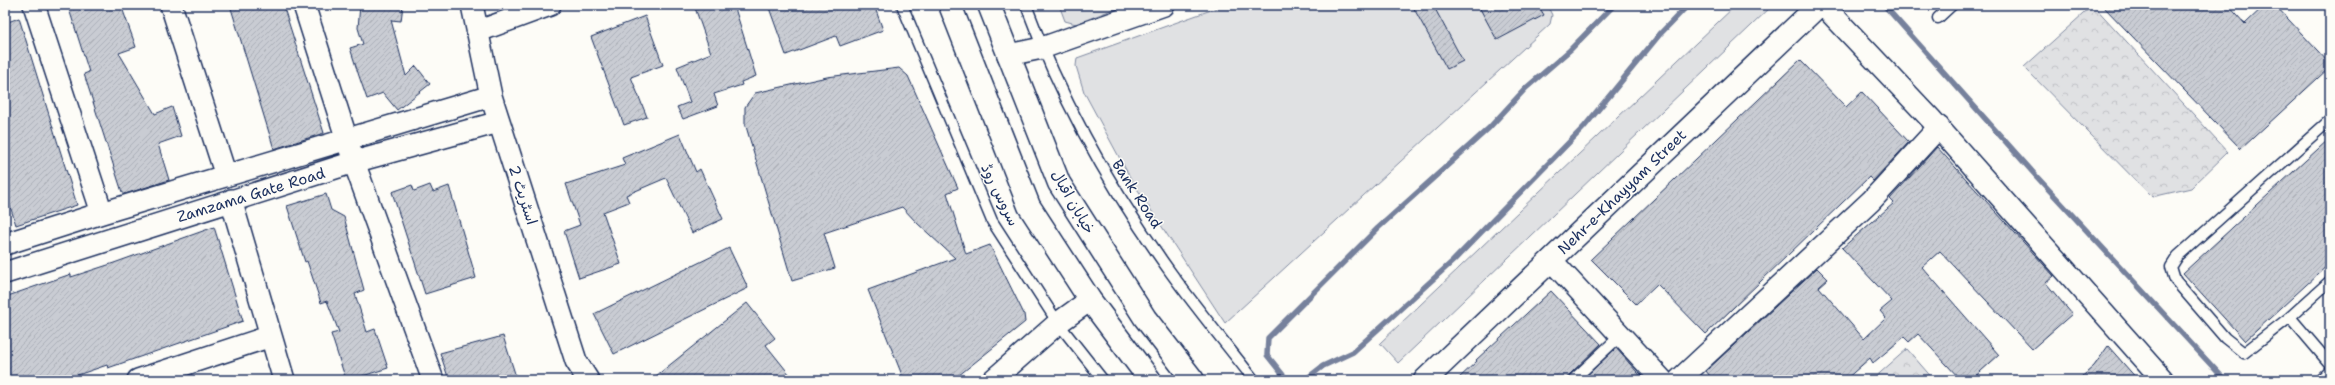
<svg xmlns="http://www.w3.org/2000/svg" width="2335" height="385" viewBox="0 0 2335 385" font-family="'Shantell Sans','Playpen Sans Arabic',sans-serif">
<style>
.green{fill:#e0e1e3;stroke:#7e88a0}
.park{fill:url(#park-crowns);stroke:#7e88a0}
.lines{fill:none;stroke-linecap:round;stroke-linejoin:round}
.stream{stroke:#76819c;stroke-width:5.5}
.building{fill:url(#building-hatch);stroke:#1b2f5e}
.lane-casing{stroke:#1b2f5e;stroke-width:13}
.street-casing{stroke:#1b2f5e;stroke-width:24}
.secondary-casing{stroke:#1b2f5e;stroke-width:25}
.primary-casing{stroke:#1b2f5e;stroke-width:25}
.lane{stroke:#fdfcf7;stroke-width:10}
.street{stroke:#fdfcf7;stroke-width:21}
.secondary{stroke:#fdfcf7;stroke-width:22}
.primary{stroke:#fdfcf7;stroke-width:22}
.labels{text-anchor:middle;dominant-baseline:central;stroke-width:3;stroke-linejoin:round;paint-order:stroke}
.street-label{font-size:15px;fill:#1b2f5e;stroke:#fdfcf7}
</style>
<defs>
<pattern id="park-crowns" width="20" height="18" patternUnits="userSpaceOnUse"><rect width="20" height="18" fill="#e0e1e3"/><path d="M2 6a3 3 0 1 1 6 0M12 15a3 3 0 1 1 6 0" fill="none" stroke="#c0c1c5"/></pattern>
<pattern id="building-hatch" width="6" height="6" patternUnits="userSpaceOnUse"><rect width="6" height="6" fill="#c9ccd3"/><path d="M-1 1l2-2M0 6l6-6M5 7l2-2" fill="none" stroke="#acb0b8"/></pattern>
</defs>
<rect width="100%" height="100%" fill="#fdfcf7"/>
<filter id="ink" filterUnits="userSpaceOnUse"><feTurbulence type="fractalNoise" baseFrequency=".025" numOctaves="2"/><feDisplacementMap in="SourceGraphic" scale="8" xChannelSelector="R" yChannelSelector="G"/><feConvolveMatrix kernelMatrix="1 2 1 2 8 2 1 2 1" color-interpolation-filters="sRGB"/></filter>
<g filter="url(#ink)">
<path class="green" d="M1059,5H1124L1076,24L1065,21Z
M1225,5H1547L1552,15L1550,24L1225,323L1132,181L1084,92L1076,66L1077,58Z
M1736,5H1773L1398,363L1380,343Z"/>
<path class="park" d="M2093,5L2228,152L2191,188L2152,197L2024,67Z
M1907,349L1934,380H1872Z"/>
<g class="lines">
<path class="stream" d="M1884,5L2037,177L2225,380
M1287,380L1267,355L1268,338L1378,228L1489,128L1526,88L1570,50L1614,5
M1305,380L1323,366L1353,352L1453,261L1584,127L1660,34L1688,5"/>
</g>
<path class="building" d="M82,5H121L136,47L119,53L155,114L172,107L181,136L158,144L169,180L125,194L122,192L84,74L89,72L69,9Z
M230,5H283L324,133L274,149Z
M360,5H403L401,21L391,20L406,76L416,66L430,84L397,110L383,93L367,99L359,76L350,48L363,44L358,28Z
M694,5H734L756,76L741,82L742,85L714,94L718,106L683,119L677,107L690,102L677,67L711,53Z
M768,5H874L883,30L840,46L836,36L786,55Z
M1412,5H1433L1463,61L1447,69Z
M1478,5H1538L1544,15L1497,40Z
M2102,5H2228L2245,24L2265,5H2275L2330,64V67L2241,149Z
M645,16L663,65L631,77L647,117L624,125L591,37Z
M19,18L77,205L16,225L5,190V23Z
M1800,60L1846,107L1862,92L1909,142L1873,181L1869,177L1706,334L1657,284L1636,304L1591,259Z
M899,68L908,76L958,188L947,193L966,254L990,245L1024,314L1025,322L953,380H904L868,290L955,258L917,223L902,207L824,233L835,268L792,281L745,123V107L755,93L827,77Z
M680,134L696,172L700,169L723,219L692,233L666,178L626,195L629,202L603,212L621,264L579,278L564,231L580,225L566,184L625,165L622,158Z
M2330,138V263L2245,341L2183,273Z
M1937,147L2054,276L2046,283L2072,314L2032,349L1940,251L1922,267L1999,355L1971,380H1961L1918,334L1909,342L1904,337L1873,363L1870,358L1845,380H1713L1706,371L1817,268L1828,279L1819,287L1864,339L1886,318L1880,311L1892,301L1842,248L1894,203L1890,199Z
M412,185L414,191L430,185L433,192L449,186L476,278L425,294L392,192Z
M326,194L331,210L344,217L364,290L355,294L367,332L375,329L388,368L350,380H346L331,334L339,332L327,301L321,303L307,261L305,262L287,206Z
M214,227L243,321L108,368L107,365L63,380H5V297L71,274V277L114,263Z
M729,248L748,288L614,354L594,314Z
M1551,291L1601,344L1569,375L1567,380H1457L1477,361L1476,360Z
M747,303L775,338L766,345L794,380H651Z
M503,336L517,380H449L440,353Z
M2108,346L2138,380H2078L2094,366Z
M1616,348L1644,380H1582Z"/>
<g class="lines">
<defs>
<path id="lane" d="M902,5L992,221L1058,323L1103,380
M1026,5C1061,100 1112,191 1171,273C1197,309 1226,344 1254,380
M1938,18L1952,5
M2330,120L2178,256L2171,267L2175,280L2225,338L2244,353L2290,317L2330,281
M2290,317L2330,364
M1573,380L1621,335
M2320,380L2330,370"/>
<path id="street" d="M34,5L102,213
M171,5L226,176
M304,5L354,162L433,380
M472,5L491,96L576,361L588,380
M1823,5L1931,119L2163,380
M479,31L550,5
M1008,55L1042,48L1164,5
M231,200L284,380
M5,244L102,213L491,96
M1551,260L1662,380
M5,273L354,162L499,122
M138,380L271,336
M993,380L1058,323L1090,300
M1679,380L1871,201L1939,127"/>
<path id="secondary" d="M1425,380L1819,5"/>
<path id="primary" d="M950,5L1029,206L1090,300L1150,380
M989,5L1059,183L1145,318L1193,380"/>
</defs>
<use href="#lane" class="lane-casing"/>
<use href="#street" class="street-casing"/>
<use href="#secondary" class="secondary-casing"/>
<use href="#primary" class="primary-casing"/>
<use href="#lane" class="lane"/>
<use href="#street" class="street"/>
<use href="#secondary" class="secondary"/>
<use href="#primary" class="primary"/>
</g>
</g>
<g class="labels">
<g class="street-label">
<text transform="translate(1622 192) rotate(-44)">Nehr-e-Khayyam Street</text>
<text transform="translate(1137 194) rotate(57)">Bank Road</text>
<text transform="translate(251 195) rotate(-17)">Zamzama Gate Road</text>
<text transform="translate(523 195) rotate(72)">اسٹریٹ 2</text>
<text transform="translate(1000 195) rotate(64)">سروس روڈ</text>
<text transform="translate(1073 202) rotate(60)">خیابان اقبال</text>
</g>
</g>
<rect width="2335" height="385" fill="none" stroke="#fdfcf7" stroke-width="20"/>
<rect x="10" y="10" width="2315" height="365" fill="none" stroke="#1b2f5e" stroke-width="1.5" filter="url(#ink)"/>
</svg>
